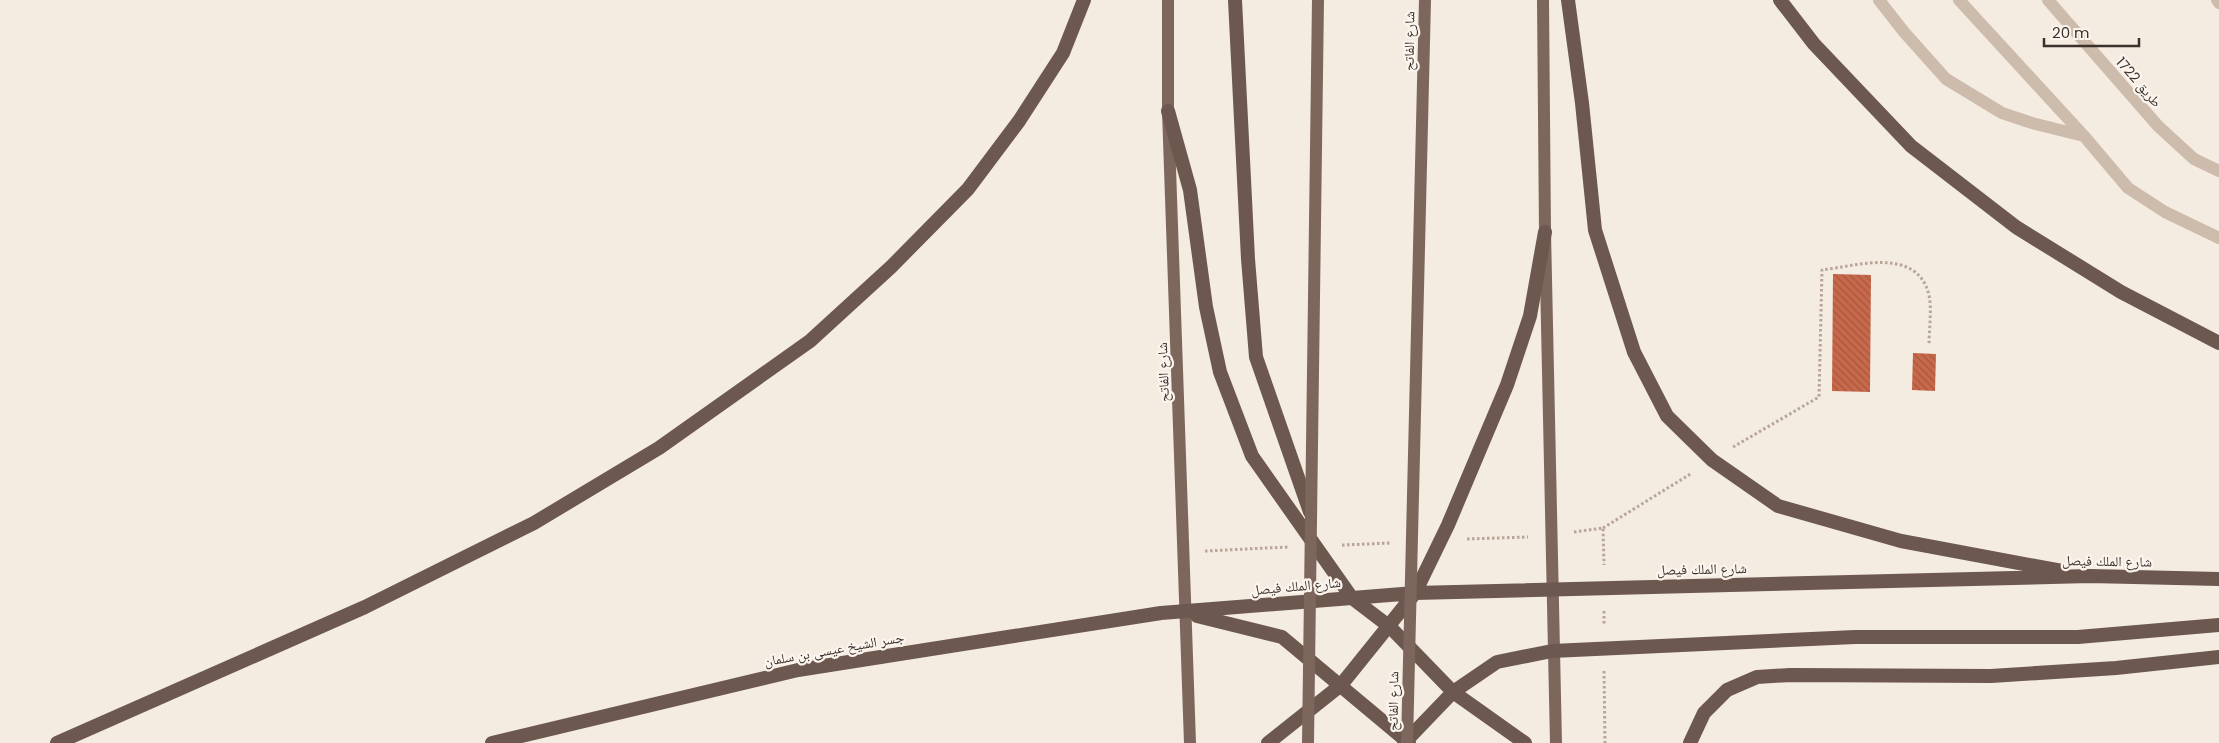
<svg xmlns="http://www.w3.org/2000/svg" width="2219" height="743" viewBox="0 0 2219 743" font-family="Poppins,'Noto Naskh Arabic',sans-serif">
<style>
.building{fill:url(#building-back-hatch)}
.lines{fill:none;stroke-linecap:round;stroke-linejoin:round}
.path{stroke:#b9a596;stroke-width:3;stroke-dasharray:2.5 2.5;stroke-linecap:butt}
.service{stroke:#cdbbac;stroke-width:12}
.minor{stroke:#cdbbac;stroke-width:12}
.primary{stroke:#7d675c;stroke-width:12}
.trunk{stroke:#6c584f;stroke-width:14}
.primary-bridge{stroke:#7d675c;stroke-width:12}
.labels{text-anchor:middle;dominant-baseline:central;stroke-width:4.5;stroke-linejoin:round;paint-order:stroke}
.street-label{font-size:14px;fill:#3b302b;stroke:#fbf5ee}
</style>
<defs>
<pattern id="building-back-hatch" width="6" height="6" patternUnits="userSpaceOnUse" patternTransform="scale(1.25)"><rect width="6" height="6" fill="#c8694b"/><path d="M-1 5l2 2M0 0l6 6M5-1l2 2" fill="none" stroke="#a4573f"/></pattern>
</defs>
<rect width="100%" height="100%" fill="#f4ebe1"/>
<path class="building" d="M1833,274L1871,275L1870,392L1832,391Z
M1913,353L1936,354L1935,391L1912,390Z"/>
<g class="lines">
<path class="path" d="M1733,447L1819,397L1822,270C1856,266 1917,246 1929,295C1932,310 1929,330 1929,345
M1603,528L1692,473
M1574,532L1603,528L1604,565
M1467,539L1528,537
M1342,545L1391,543
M1205,551L1288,547
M1604,611V625
M1604,671L1605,743"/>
<path class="service" d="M1879,0L1904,32L1946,79L2002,113L2032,123L2084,136
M1959,0L2084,136L2128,188L2165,212L2219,238
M2217,0L2219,3"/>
<path class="minor" d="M2048,0L2158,126L2194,159L2219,171"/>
<path class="primary" d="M1168,0V111L1190,743
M1543,0L1545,232L1556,743"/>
<path class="trunk" d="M1235,0L1248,259L1256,357L1310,512
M1568,0L1582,103L1595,230L1634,352L1667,416L1712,460L1778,506L1901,541L2062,571
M1780,0L1814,44L1911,146L2016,227L2121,292L2219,343
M1168,111L1190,190L1206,307L1220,372L1252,456L1352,598L1390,627L1453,692L1525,743
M1197,616L1282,637L1409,743
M57,743L365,607L534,523L659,448L810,341L891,267L968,189L1019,121L1063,53L1084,0
M492,743L798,670L1161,613L1415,593L2090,576L2219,579
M1268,743L1341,685L1415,593L1448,525L1507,385L1530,316L1545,232
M1404,743L1453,692L1497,662L1552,651L1855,637H2078L2219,625
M1690,743L1704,713L1727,690L1757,677L1790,675L1991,676L2116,668L2219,657"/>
<path class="primary-bridge" d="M1308,743L1318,0
M1407,743L1425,0"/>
</g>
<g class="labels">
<g class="street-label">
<text transform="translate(1409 41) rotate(-89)">شارع الفاتح</text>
<text transform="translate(2139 82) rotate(49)">طريق 1722</text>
<text transform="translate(1163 372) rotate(-92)">شارع الفاتح</text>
<text transform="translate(2107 561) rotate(1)">شارع الملك فيصل</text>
<text transform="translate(1702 569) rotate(-1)">شارع الملك فيصل</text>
<text transform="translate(1296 586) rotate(-5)">شارع الملك فيصل</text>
<text transform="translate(834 649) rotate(-10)">جسر الشيخ عيسى بن سلمان</text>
<text transform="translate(1393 701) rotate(-89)">شارع الفاتح</text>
</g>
</g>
<path d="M2044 38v8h95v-8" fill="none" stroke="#3b302b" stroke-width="2.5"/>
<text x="2052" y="38" font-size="15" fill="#3b302b" stroke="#fbf5ee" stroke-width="4" paint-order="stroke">20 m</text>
</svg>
